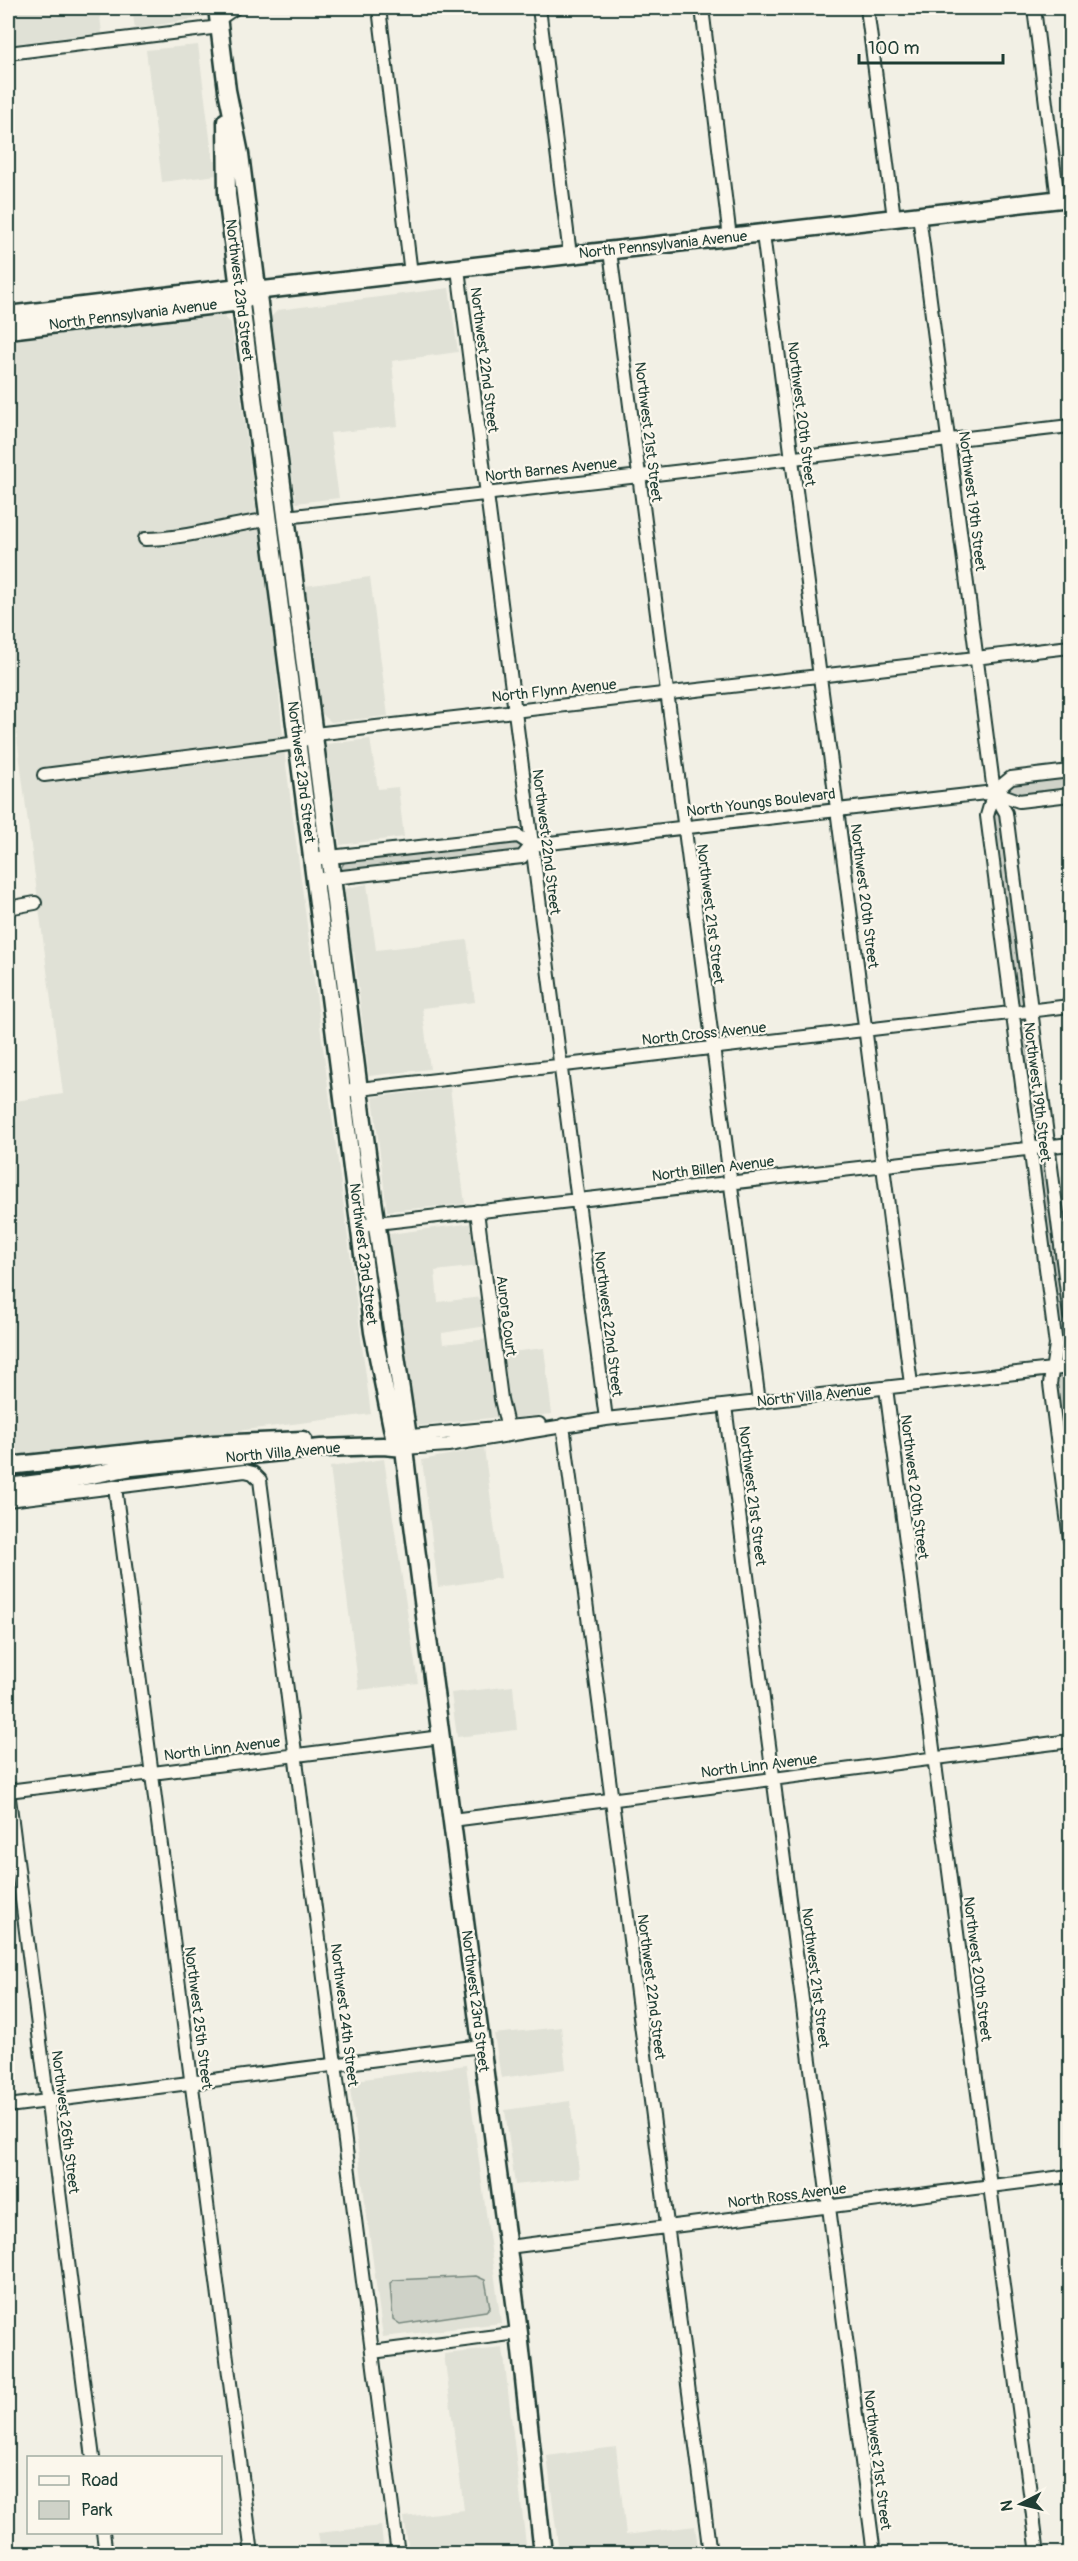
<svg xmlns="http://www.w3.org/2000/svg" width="1078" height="2561" viewBox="0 0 1078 2561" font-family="Pangolin,sans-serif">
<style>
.built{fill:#e0e1d6}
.green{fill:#cfd2c8;stroke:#77887e;stroke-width:1.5}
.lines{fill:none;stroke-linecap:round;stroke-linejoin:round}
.minor-casing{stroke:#1f3d34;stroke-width:16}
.major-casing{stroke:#1f3d34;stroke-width:21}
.minor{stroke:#fbf7ec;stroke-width:12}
.major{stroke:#fbf7ec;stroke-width:16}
.labels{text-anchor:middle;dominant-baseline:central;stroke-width:4.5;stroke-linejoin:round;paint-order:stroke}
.street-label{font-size:15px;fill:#1f3d34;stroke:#fbf7ec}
</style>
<rect width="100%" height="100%" fill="#f2f0e5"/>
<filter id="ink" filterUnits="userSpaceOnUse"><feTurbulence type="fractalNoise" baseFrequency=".0167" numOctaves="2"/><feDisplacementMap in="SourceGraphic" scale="12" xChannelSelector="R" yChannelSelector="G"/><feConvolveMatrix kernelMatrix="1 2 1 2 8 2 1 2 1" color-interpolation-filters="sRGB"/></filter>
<g filter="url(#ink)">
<path class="built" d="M8,8H99L102,33L8,44Z
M132,8H204L205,17L135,29Z
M198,45L213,161H218L217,175L162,182L146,50Z
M449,288L458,352L392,361L398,426L330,433L339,498L296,503L271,317L278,310Z
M214,314L223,316L231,323L273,633L285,757L371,1414L8,1460V1102L63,1094L8,668V340Z
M370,577L388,716L331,722L322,714L305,586Z
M370,739L378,789L398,787L404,837L340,845L326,744Z
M367,884L376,950L467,940L475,1002L422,1008L430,1069L369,1076L354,952H351L343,889Z
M450,1088L465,1204L387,1211L373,1097Z
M473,1223L479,1266L435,1271L438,1302L483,1297L487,1326L442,1333V1336L443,1344L489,1339L499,1417L418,1426L408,1385L389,1234Z
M544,1348L552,1414L511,1418L503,1353Z
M484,1448L501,1578L438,1587L422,1460Z
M384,1459L418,1683L359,1690L330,1467Z
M513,1686L517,1730L457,1737L451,1693Z
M561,2027L566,2069L501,2078L494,2034Z
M466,2065L501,2323L383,2337L349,2081Z
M570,2101L580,2178L515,2185L505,2110Z
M503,2348L527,2553H409L404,2517L464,2510L444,2354Z
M616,2447L626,2535L695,2526L699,2553H559L547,2456Z
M381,2526L384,2553H321L318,2533Z"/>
<path class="green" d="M1070,775V791L1019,797L1008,790L1014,782Z
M998,810L1001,812L1025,1001L1021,1005L1017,1004L992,815L993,811Z
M523,840L525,853L344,872L341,868L345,861Z
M1024,1019L1027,1023L1042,1134L1037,1139L1034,1138L1019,1020Z
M1039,1157L1045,1162L1070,1342L1065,1347L1060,1345Z
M1060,1377L1066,1379L1067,1382L1070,1406V1507L1055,1381Z
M476,2276L485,2280L490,2307L486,2311L400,2324L393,2319L390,2283L394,2280Z"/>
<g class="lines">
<defs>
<path id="minor" d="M379,8L411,274
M539,8L570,255
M702,8L730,238
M867,8L894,218
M1034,8L1058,200
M219,19L235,8
M8,53L220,27
M919,215L994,792L1006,813L1070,1316
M763,234L911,1384
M610,251L759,1402
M458,269L606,1419
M286,517L1070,426
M145,539C187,539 227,524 269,520
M44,775L298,743L315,734L1070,647
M994,792L987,816L1056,1345L1050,1384L1070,1540
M994,792L1011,778L1070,771
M312,859L518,836L532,845L994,792L1019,801L1070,795
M315,880L522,857L532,845
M8,908L35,903
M351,1090L1070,1006
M477,1211L501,1399L507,1425
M368,1224L1070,1144
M886,1388L1038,2554
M725,1406L874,2554
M563,1425L710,2554
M401,1437L539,1424
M404,1448L448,1445L606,1419L1070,1367
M115,1487L252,2554
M8,1500L245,1471L253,1473L260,1480L398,2554
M8,1790L93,2458
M8,1791L441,1737
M452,1820L1070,1741
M8,2106L481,2046
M508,2247L1070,2176
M372,2352L519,2333
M103,2532L106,2554"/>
<path id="major" d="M217,8L227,90L240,154L373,1200L408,1437L404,1448L412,1517L519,2333L543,2554
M226,121L227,195L373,1332L394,1437L404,1448
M8,315L239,287L255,291L1070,198
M8,330L241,302L248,297
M8,1466L214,1444L303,1440
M8,1487L71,1479L132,1467L161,1464L321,1448L383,1446L404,1448"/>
</defs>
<use href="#minor" class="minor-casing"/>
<use href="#major" class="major-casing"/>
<use href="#minor" class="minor"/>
<use href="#major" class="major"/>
</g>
</g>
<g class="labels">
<g class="street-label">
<text transform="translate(663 245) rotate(-6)">North Pennsylvania Avenue</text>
<text transform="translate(239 290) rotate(83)">Northwest 23rd Street</text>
<text transform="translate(133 315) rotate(-7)">North Pennsylvania Avenue</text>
<text transform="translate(484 360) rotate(83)">Northwest 22nd Street</text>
<text transform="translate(801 414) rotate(83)">Northwest 20th Street</text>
<text transform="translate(648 432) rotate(83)">Northwest 21st Street</text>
<text transform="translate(551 470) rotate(-6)">North Barnes Avenue</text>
<text transform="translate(972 501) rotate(83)">Northwest 19th Street</text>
<text transform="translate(554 691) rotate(-6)">North Flynn Avenue</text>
<text transform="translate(301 772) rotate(83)">Northwest 23rd Street</text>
<text transform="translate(761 803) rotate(-7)">North Youngs Boulevard</text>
<text transform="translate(546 842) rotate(83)">Northwest 22nd Street</text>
<text transform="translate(864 896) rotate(83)">Northwest 20th Street</text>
<text transform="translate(710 914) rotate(83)">Northwest 21st Street</text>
<text transform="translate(704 1034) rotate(-6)">North Cross Avenue</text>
<text transform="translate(1037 1092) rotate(83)">Northwest 19th Street</text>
<text transform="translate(713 1169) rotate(-7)">North Billen Avenue</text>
<text transform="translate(363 1254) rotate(83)">Northwest 23rd Street</text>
<text transform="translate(506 1316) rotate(83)">Aurora Court</text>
<text transform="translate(608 1324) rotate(83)">Northwest 22nd Street</text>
<text transform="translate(814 1396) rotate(-6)">North Villa Avenue</text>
<text transform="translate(283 1453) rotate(-5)">North Villa Avenue</text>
<text transform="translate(914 1487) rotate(83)">Northwest 20th Street</text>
<text transform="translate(752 1496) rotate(83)">Northwest 21st Street</text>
<text transform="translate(222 1749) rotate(-7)">North Linn Avenue</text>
<text transform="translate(759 1766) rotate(-7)">North Linn Avenue</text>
<text transform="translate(977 1969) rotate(83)">Northwest 20th Street</text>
<text transform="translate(815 1978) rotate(83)">Northwest 21st Street</text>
<text transform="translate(651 1987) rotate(83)">Northwest 22nd Street</text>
<text transform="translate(475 2001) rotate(83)">Northwest 23rd Street</text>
<text transform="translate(344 2015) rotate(83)">Northwest 24th Street</text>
<text transform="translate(198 2018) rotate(83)">Northwest 25th Street</text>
<text transform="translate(65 2122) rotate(83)">Northwest 26th Street</text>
<text transform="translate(787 2196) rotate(-7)">North Ross Avenue</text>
<text transform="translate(877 2460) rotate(83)">Northwest 21st Street</text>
</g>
</g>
<rect width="1078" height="2561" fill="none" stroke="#fbf7ec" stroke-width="30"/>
<rect x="15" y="15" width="1048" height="2531" fill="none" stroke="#1f3d34" stroke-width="2" filter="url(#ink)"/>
<rect x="27" y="2456" width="195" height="78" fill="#fbf7ec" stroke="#a3ada2" stroke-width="1.5"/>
<rect x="39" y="2476" width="30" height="9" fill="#fbf7ec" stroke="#a3ada2" stroke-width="1.5"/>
<text x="81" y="2486" font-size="18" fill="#1f3d34">Road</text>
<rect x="39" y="2501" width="30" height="18" fill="#cfd2c8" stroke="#a3ada2" stroke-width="1.5"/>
<text x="81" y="2516" font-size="18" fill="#1f3d34">Park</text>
<g transform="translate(1021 2504) rotate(263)" stroke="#fbf7ec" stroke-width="4.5" paint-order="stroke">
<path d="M0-4.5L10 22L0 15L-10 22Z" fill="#1f3d34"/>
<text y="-9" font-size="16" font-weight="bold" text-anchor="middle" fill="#1f3d34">N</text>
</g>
<path d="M859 54v9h144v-9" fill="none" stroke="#1f3d34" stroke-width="3"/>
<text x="868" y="54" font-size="18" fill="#1f3d34" stroke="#fbf7ec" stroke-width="4.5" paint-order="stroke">100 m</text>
</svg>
